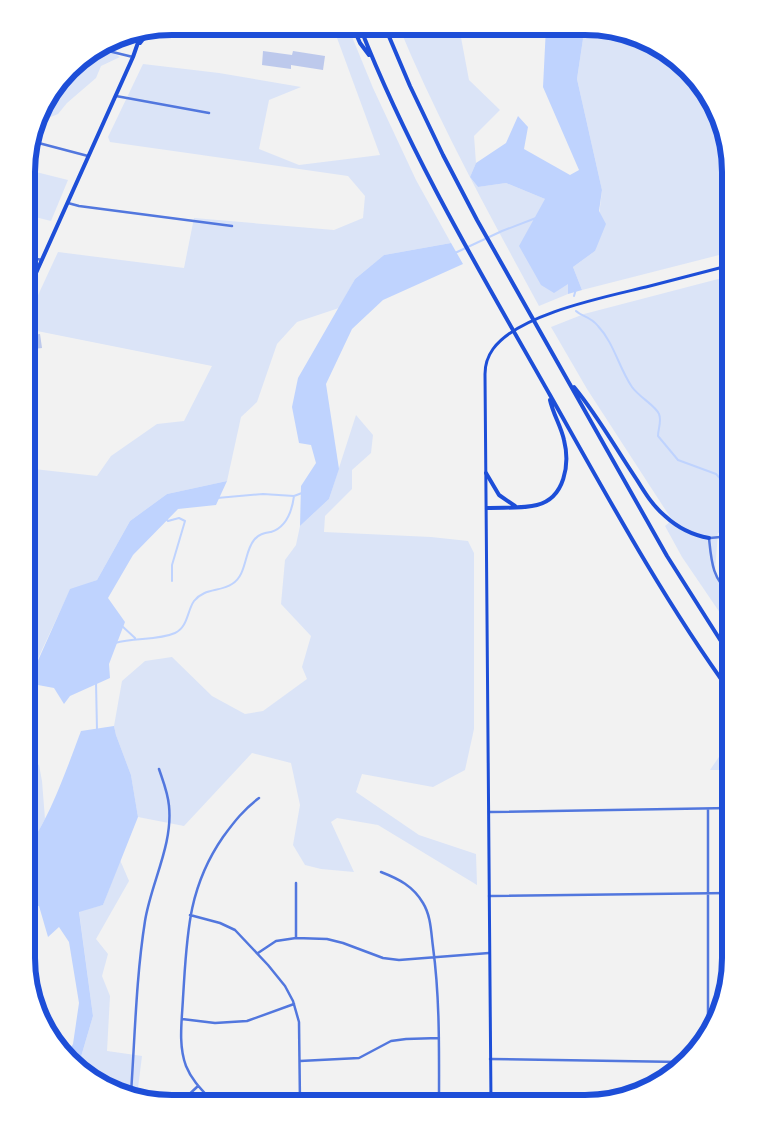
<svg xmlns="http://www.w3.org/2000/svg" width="757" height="1130" viewBox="0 0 757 1130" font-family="Inter,sans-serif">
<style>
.green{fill:#dbe4f7}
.water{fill:#bfd3fe}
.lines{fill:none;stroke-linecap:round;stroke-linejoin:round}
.stream{stroke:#bfd3fe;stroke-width:2}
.building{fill:#bdc9ec}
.minor{stroke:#5277de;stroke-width:2.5}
.tertiary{stroke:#5277de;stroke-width:2.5}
.secondary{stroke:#1d4ed8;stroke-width:3}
.primary{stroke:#1d4ed8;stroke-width:4}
.motorway{stroke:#1d4ed8;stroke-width:4}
.rim{fill:none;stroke:#1d4ed8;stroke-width:6}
</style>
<rect width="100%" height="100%" fill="#f2f2f2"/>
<path class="green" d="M333,27H348L373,88L416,180L451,243L384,255L355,279L339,308L297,322L277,344L257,402L241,417L227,481L167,494L130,521L97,580L70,590L27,682V482L34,469L97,476L111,456L157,424L184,421L212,366L27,329V319L58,252L184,268L194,218L334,230L363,218L365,196L348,176L110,142L108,137L143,64L219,73L301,87L269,100L259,149L299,165L380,155Z
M399,27H459L469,80L500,110L474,136L476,163L470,177L478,187L506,183L545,199L568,284V294L539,306C489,214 439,123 399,27Z
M580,27L604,28L674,57L720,116L731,172V252L582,290L573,267L595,251L602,190L577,79L583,39Z
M101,48L108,50L120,57L101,66L96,78L67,103L58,114L46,119L39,118C46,100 55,81 73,72L76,62Z
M28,170L68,180L51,221L27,215Z
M722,278L721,374L731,372V529L718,533L715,572L731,597V629L682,557L665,526L672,520L587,389L551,327L584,314Z
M356,415L373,435L371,453L352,470V489L325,516L324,532L431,537L468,541L474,553V729L465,770L433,787L362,774L356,792L419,835L476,854L477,885L378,825L337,818L331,822L354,872L321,869L305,865L293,845L300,805L291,763L252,753L184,826L138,817L131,775L116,735L114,726L122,681L145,661L172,657L212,696L245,714L263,711L307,679L302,667L311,636L281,604L285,560L296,545L300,526L329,499Z
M727,745L731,746L730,770H710Z
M27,758L39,765L42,781L45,819L32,843L26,841Z
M120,860L129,881L96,939L108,954L102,976L110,996L107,1051L142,1056L137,1096L84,1074L78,1067L93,1016L79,911L103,905Z"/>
<path class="water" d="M546,27H580L583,39L577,79L602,190L599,211L606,224L595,251L573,267L582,290L568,294V284L554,293L541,285L519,246L545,199L506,183L478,187L470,177L476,163L506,143L518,116L528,127L524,149L570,175L579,170L543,87Z
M451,243L463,264L383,300L352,329L326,384L339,469L329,499L300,526L301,486L316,463L311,445L299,443L292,407L298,378L355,279L384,255Z
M227,481L216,505L178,509L133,555L108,598L125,622L109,664L110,678L70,696L64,704L54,688L38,685L36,665L70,589L97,580L130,521L167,494Z
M114,726L116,735L131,775L138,817L103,905L79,912L93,1016L78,1067L68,1053L73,1044L79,1003L69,942L59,927L48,937L39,906L26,905V889L30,884L28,861H26V845C43,838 73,752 81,731Z"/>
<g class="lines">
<path class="stream" d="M455,253L502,231L536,218
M574,296L576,289
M576,311C582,317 590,316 598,326C614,343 619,368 632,387C639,397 656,406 659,414C662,421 658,429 658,436L678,460L716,474L731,490
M217,498L263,494L294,496L302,493
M166,519L168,521L179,518L185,521L172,565V581
M122,626L135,638
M115,643C134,637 157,641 175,633C188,627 187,611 194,601C204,588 220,592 232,584C247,575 244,552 254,540C258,534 265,533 271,532C287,527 292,511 294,496
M96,682L97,730"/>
</g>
<path class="building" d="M263,51L292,55L293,51L325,56L323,70L291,65V69L262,65Z
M40,334L42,348L34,349L33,335Z"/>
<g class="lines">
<path class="minor" d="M100,49L133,57
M116,96L209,113
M31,141L88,156
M68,203L79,206L232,226
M27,257L42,260
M709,538C711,557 712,582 731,592
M489,812L730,808
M381,872C399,879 413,886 423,903C431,916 431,932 433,947C440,999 439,1051 439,1103
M296,883V938
M489,896L730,893
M190,915L220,923L235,930L268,965L285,986L293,1001L299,1022L300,1103
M258,953L276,941L296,938L327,939L343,943L383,958L399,960L489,953
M182,1019L215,1023L247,1021L294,1004
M708,1026V809
M490,1059L681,1062
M300,1061L359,1058L391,1041L406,1039L439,1038
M131,1093C135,1036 136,978 145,921C151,883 173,845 169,806C168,793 163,781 159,769
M180,1103L198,1086
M214,1103C203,1091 192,1081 186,1066C178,1045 182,1020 183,998C187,937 187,889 223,837C234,822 244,809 259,798"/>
<path class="tertiary" d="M710,538L731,536"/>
<path class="secondary" d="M491,1103L485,374C485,365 488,356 493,349C518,314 605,297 646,287C674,280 703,272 731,265"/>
<path class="primary" d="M140,43L150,30
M27,293L133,57L142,31"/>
<path class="motorway" d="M353,27L360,43L369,55
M360,27C410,155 482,275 550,395C607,496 663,599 731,693
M385,27L410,86L443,155L477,220L667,556L731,657
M574,387C598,416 616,449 637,480C645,493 653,506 665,516C678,528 692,535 709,538
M486,473L499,495L515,506
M487,508C503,507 522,509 537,505C565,498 570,464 564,440C561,426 553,414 550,400"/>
</g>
<path d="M0 0H757V1130H0ZM172 35H585A137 137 0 0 1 722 172V958A137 137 0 0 1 585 1095H172A137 137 0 0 1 35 958V172A137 137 0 0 1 172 35Z" fill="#fff" fill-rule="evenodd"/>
<path class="rim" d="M172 35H585A137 137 0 0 1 722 172V958A137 137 0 0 1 585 1095H172A137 137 0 0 1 35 958V172A137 137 0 0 1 172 35Z"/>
</svg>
